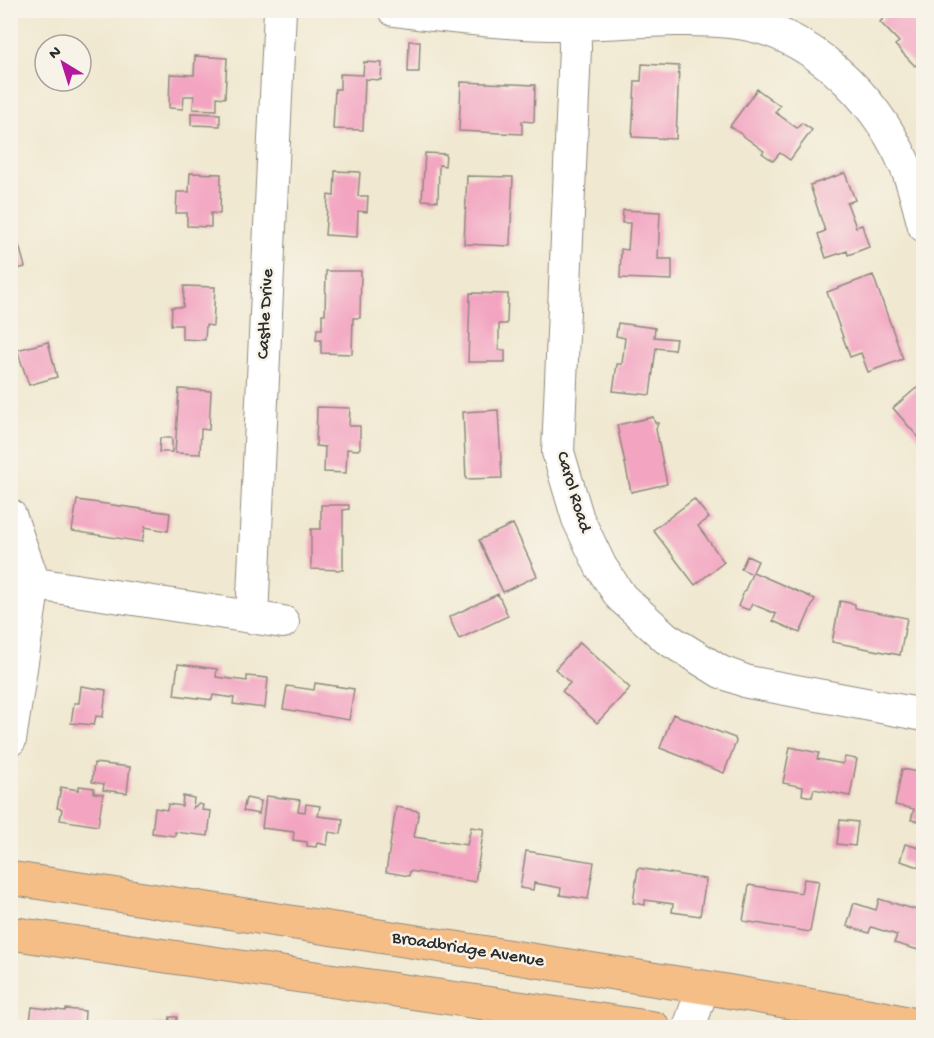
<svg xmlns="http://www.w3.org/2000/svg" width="934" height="1038" viewBox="0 0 934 1038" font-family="'Gochi Hand',sans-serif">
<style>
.building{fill:#f3a4c1}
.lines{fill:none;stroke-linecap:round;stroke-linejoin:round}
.minor-casing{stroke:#8e8a7e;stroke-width:34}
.major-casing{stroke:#8e8a7e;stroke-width:35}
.minor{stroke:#fff;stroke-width:32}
.major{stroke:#f6be87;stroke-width:33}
.labels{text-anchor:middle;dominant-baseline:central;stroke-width:5;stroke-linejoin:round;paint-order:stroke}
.street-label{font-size:18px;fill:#2b2b2b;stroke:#f7f3e8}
</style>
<rect width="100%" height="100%" fill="#f7f3e8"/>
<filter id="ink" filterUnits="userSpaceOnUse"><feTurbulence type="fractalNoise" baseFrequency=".0167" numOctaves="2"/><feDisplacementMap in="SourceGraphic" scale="12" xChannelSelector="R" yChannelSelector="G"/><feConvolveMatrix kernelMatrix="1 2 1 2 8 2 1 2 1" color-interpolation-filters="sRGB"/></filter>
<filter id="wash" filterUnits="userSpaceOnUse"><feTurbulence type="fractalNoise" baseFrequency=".008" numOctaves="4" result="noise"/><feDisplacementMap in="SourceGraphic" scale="24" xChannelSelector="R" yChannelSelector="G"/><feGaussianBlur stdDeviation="1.35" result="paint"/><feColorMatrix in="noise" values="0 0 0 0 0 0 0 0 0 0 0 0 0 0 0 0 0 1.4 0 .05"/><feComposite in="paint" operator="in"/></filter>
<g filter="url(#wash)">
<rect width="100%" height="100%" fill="#f0e8d0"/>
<g id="blocks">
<path class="building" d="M891,10H924L920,17L924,21V57L915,66L895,45L899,42L880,22Z
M409,41H420L419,72H408Z
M195,56L227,58L225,98L217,97V110L193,109L194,96H184L183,109L169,108L170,74L194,75Z
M364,62L382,63L381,80L365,79L363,130L333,129L335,89H340V74L363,75Z
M642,64L679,66L676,139L632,137L635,81H641Z
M461,82L535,85L534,122L522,121V134L459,131Z
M757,89L780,106L775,112L797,128L802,123L812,130L790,160L780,153L773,161L762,153L764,151L730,126Z
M191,113L220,114V126L191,125Z
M425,153L446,154L445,166L439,165L438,201L422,200Z
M335,171L360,172L358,196H368L367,212L358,211L357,237L325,235L328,195L334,196Z
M190,173L221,174L220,214L211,213V227L187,226V213H176L177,192H189Z
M845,173L855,200L847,203L856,227L862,225L869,247L848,255L847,251L826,258L818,234L825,231L810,185Z
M467,176L513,177L510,246L464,244Z
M623,210L660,212L658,259H672V280L620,278L621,249L628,250L630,223H622Z
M10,230L16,246L19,245L25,267L10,271Z
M326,271H361L360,318H353L352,354L321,353V340H316L317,329H322V314H325Z
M873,275L903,359L868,372L861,353L850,357L827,292Z
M184,286L215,287L213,326L206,325L205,340L182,339V325H171L172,307H183Z
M470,293L508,294L507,324H499V350H505V362H468Z
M618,323L655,328L654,337L676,339L674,350L656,348L650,395L613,391L617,364H622L625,338L616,336Z
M48,342L57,377L29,385L17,350Z
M921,384L924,387V444L893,408Z
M179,389L211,391L209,430L201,429L200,454L175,453Z
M317,407L350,408L349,426H360V448L358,450L347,449L346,473L324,472L325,447L316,446Z
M498,410L502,478L466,479L463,412Z
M653,417L655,423H658L656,429L667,484L631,492L617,425Z
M160,438H172V452H159Z
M694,499L709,518L698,526L724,562L695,585L653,530Z
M77,500L170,513L168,531L145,527L142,542L72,531Z
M321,505H349V509L343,510V570L311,569V529H321Z
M513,524L537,576L503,592L479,540Z
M747,556L758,561L753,572L815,599L800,633L773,621L776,614L752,604L749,610L738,606L752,574L741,569Z
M498,594L508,616L459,639L449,617Z
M840,601L855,604V608L907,618L900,655L832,642Z
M580,642L630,688L597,723L562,691L570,683L555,669Z
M178,664L217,669L216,677L247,681V676L268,678L265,708L233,704L234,698L213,695L212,700L174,695Z
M315,683L354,689L349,720L283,709L287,686L314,690Z
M81,686L106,690L103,717L96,716L94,725L71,723L74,703H79Z
M673,714L735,738L736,742L724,773L660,748Z
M790,747L819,753L817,759L843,764L845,757L857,759L850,796L814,789L812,797L802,795L803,787L783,783Z
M94,763L130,767L127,793L103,790L104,784L92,782Z
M902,769L924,773V822L911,820L914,809L895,805Z
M79,786L94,788V793L103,794L98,826L60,820L62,809L57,808L61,787L79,790Z
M183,796L194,798L193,808L198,804L203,805L202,810L211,811L208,836L175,832V836L152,833L155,808L167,810L168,804L182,806Z
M266,796L300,800L298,811L305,812L306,804L320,806L318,816L343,819L341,834L329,832L327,845L317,843L316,847L307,846V842L293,840L294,832L262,828Z
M246,798L261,801L259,814L243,811Z
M396,807L419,811L414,837L467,845L471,827L484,829L475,882L410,871L409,876L386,872Z
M840,820L858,822L855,846L837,844Z
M905,844L923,849L919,867L900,861Z
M526,851L594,862L588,899L560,895L561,888L534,883L533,890L520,888Z
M638,868L706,879L700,916L672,912L673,904L645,900V905L633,903Z
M804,879L819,881L810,932L743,921L749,885L801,893Z
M879,899L924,912L922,951L894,943L897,935L871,927L869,933L847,926L854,903L876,910Z
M32,1007L65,1011L66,1009L85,1011L84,1028H29Z
M170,1017H177L176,1028H154V1023L169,1025Z"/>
</g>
</g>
<g filter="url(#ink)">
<use href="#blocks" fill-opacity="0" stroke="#8e8a7e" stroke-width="1.5"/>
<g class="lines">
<defs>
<path id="minor" d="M394,10C454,18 515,25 575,24C626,23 679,17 730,22C807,28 875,96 905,165C914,184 918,205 924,226
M574,10L575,48L558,452L578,519L601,567L621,597L666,638L721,672L748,682L924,715
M10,515L34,583L10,740
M10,580L283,622
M252,617L280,10
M689,1028L703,987"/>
<path id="major" d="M10,878L703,987L884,1018L924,1027
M10,933L654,1028"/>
</defs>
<use href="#minor" class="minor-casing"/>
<use href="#major" class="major-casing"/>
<use href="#minor" class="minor"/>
<use href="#major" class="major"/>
</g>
</g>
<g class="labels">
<g class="street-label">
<text transform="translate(266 314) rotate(-87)">Castle Drive</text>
<text transform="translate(573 492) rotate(73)">Carol Road</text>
<text transform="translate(468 950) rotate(9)">Broadbridge Avenue</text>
</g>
</g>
<rect width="934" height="1038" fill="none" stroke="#f7f3e8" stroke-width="36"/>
<g transform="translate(63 63) rotate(322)"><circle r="28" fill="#f7f3e8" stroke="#a5a39c" stroke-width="1.5"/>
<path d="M0-4.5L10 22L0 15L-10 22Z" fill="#b5179e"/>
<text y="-9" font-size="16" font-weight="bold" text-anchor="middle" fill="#2b2b2b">N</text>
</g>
</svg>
